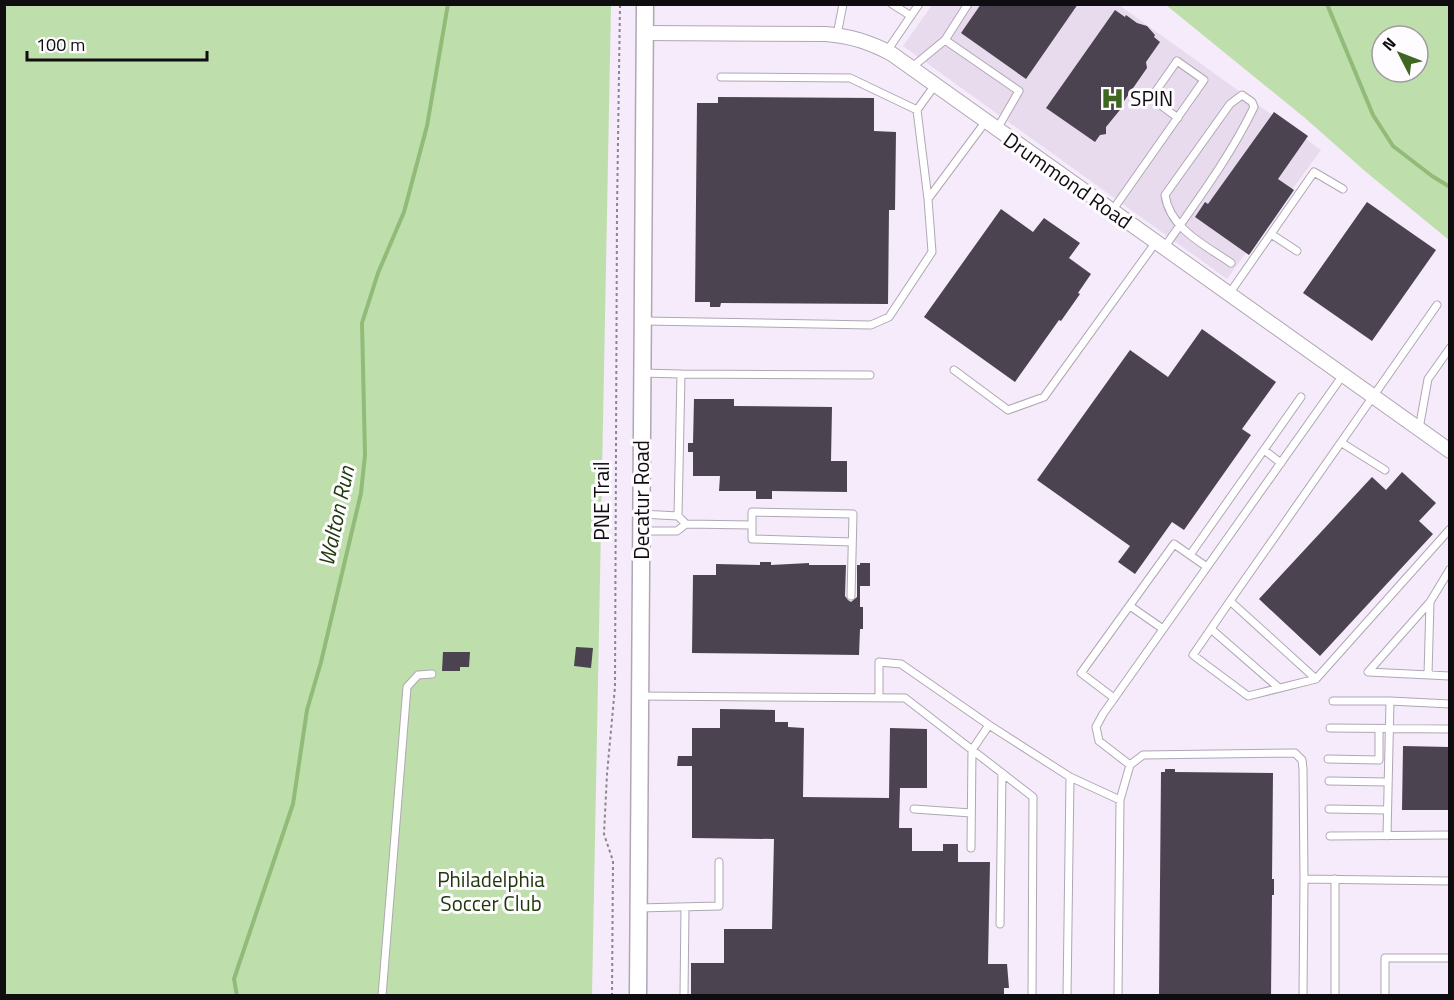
<svg xmlns="http://www.w3.org/2000/svg" width="1454" height="1000" viewBox="0 0 1454 1000" font-family="'Titillium Web',sans-serif">
<style>
.built{fill:#e8dbee}
.green{fill:#bedfab;fill-rule:evenodd}
.lines{fill:none;stroke-linecap:round;stroke-linejoin:round}
.stream{stroke:#92ba79;stroke-width:4}
.building{fill:#4b434f}
.service-casing{stroke:#b0a7b4;stroke-width:9}
.minor-casing{stroke:#b0a7b4;stroke-width:16}
.tertiary-casing{stroke:#b0a7b4;stroke-width:19}
.path{stroke:#8c858f;stroke-width:2;stroke-dasharray:3 3;stroke-linecap:butt}
.service{stroke:#fff;stroke-width:7}
.minor{stroke:#fff;stroke-width:14}
.tertiary{stroke:#fff;stroke-width:16}
.labels{text-anchor:middle;dominant-baseline:central;stroke-width:6;stroke-linejoin:round;paint-order:stroke}
.poi-label{font-size:21px;fill:#100d11;stroke:#fefcff;text-anchor:start}
.street-label{font-size:21px;fill:#100d11;stroke:#fefcff}
.park-label{font-size:21px;fill:#1d3708;stroke:#fefcff}
.water-label{font-size:22px;font-style:italic;fill:#203a0b;stroke:#fefcff}
</style>
<rect width="100%" height="100%" fill="#f5ebfa"/>
<path class="built" d="M932,5H1119L1321,150L1227,279L903,46Z"/>
<path class="green" d="M4,5H611L592,995H5Z
M1166,5H1449V240L1366,172L1305,118ZM1382,36H1418V72H1382Z"/>
<g class="lines">
<path class="stream" d="M1327,4L1373,115L1393,146L1432,176L1450,187
M237,996L234,979L293,804L307,710L321,662L361,493L365,455L362,323L378,273L404,212L427,126L448,4"/>
</g>
<path class="building" d="M981,4H1078L1026,79L961,33Z
M1115,10L1125,17L1126,15L1137,23L1147,26L1155,35L1154,37L1160,42L1146,62L1147,68L1122,104L1124,105L1106,127V134L1100,135L1095,142L1046,108Z
M718,97L874,98V131L896,132L895,210H889L888,304L721,303L720,307H710V302H695L697,103H718Z
M1274,112L1308,136L1278,179L1294,190L1249,255L1195,217L1205,202L1208,204Z
M1367,202L1436,250L1372,341L1303,293Z
M1001,209L1033,232L1044,218L1080,243L1069,258L1091,274L1078,293L1080,294L1061,321L1059,320L1015,382L924,317Z
M1202,329L1276,382L1242,429L1251,435L1184,530L1172,522L1135,574L1118,562L1130,546L1037,480L1130,350L1168,377Z
M694,399H734V406L832,407L831,461H847V492L772,491V499H756V491H719L720,476H693V452H688V443H693Z
M1402,472L1436,503L1419,521L1433,534L1320,656L1259,599L1372,477L1386,490Z
M760,562H771V565L809,563V565H846L845,596L848,600L851,602L857,597V565H860V563H870V586H860V607H863V629H860L859,655L692,653L693,575H716V564L760,565Z
M576,647L593,648L591,668L574,666Z
M443,652H470L469,667H460V671H442Z
M720,709L775,710V722H788V727L804,728L803,797L889,798L890,728L927,729V788H900L899,828H912V851H943V844H958V862H990L988,964H1007L1009,988H1004V996H691V963H724V929H772L774,839L692,838V766H677L678,756H692V728H720Z
M1403,746L1449,747V810H1402Z
M1165,769H1175V772L1273,773L1272,879H1274V895H1272L1271,996H1159L1161,772H1165Z"/>
<g class="lines">
<defs>
<path id="service" d="M892,4L911,16
M837,35L843,4
M945,40L1019,91L997,129
M887,51L919,4
M911,68L945,40L968,4
M721,77L850,78L917,110L935,85
M917,110L928,199
M1112,211L1204,80L1177,61L1151,98L1178,118
M1271,234L1297,251
M1164,248C1196,202 1230,157 1254,107L1252,102L1242,95L1230,104L1165,195C1170,229 1205,245 1231,263
M1229,294L1314,172L1343,189
M1437,305L1230,601L1316,679L1450,529
M643,321L871,325L889,317L932,252L928,199L986,121
M954,370L1008,410L1044,397L1156,242
M642,373L681,374L678,516
M681,374L870,375
M1419,429L1428,379L1450,348
M1342,443L1385,470
M1264,450L1281,463
M641,514L678,516L686,524
M752,525V539L852,542
M641,531H677L686,524L752,525V512L853,514L851,596
M1190,555L1301,397
M1450,569L1430,602L1368,672L1450,676
M1230,601L1193,655L1248,696L1316,679
M1130,606L1163,629
M1211,629L1279,688
M1428,675L1430,602
M640,696L905,698L1033,797L1032,996
M879,697V662L901,664L989,725L1070,777L1067,996
M1114,698L1081,673L1174,544L1207,567
M1333,701H1390
M1330,728L1450,729
M1328,759L1379,760V729
M1130,765L1099,741L1096,727L1103,714L1343,375
M1070,777L1120,800
M1329,781L1388,782
M914,809L971,813
M1329,809L1387,810
M1330,836L1450,835
M1387,836L1390,701L1450,704
M971,848L972,750L989,725
M639,908L719,906V862
M1000,924L1002,773
M382,996L407,687L418,675L432,674
M684,996L685,907
M1118,996L1120,800L1130,765L1143,755L1295,753L1302,760L1303,769L1304,879
M1303,996L1304,879L1450,881
M1335,996V879
M1385,996V958H1450"/>
<path id="minor" d="M645,33L826,34C851,36 870,42 892,54L1450,451"/>
<path id="tertiary" d="M638,996L645,4"/>
</defs>
<use href="#service" class="service-casing"/>
<use href="#minor" class="minor-casing"/>
<use href="#tertiary" class="tertiary-casing"/>
<path class="path" d="M612,996L613,861L604,834L607,774L615,687L617,209L620,4"/>
<use href="#service" class="service"/>
<use href="#minor" class="minor"/>
<use href="#tertiary" class="tertiary"/>
</g>
<defs>
<symbol id="hospital-bare" viewBox="-9 -9 18 18"><path d="M-5-5h3v3.5h4V-5h3V5h-3V1.5h-4V5h-3Z" fill="#406722" stroke="#fefcff" stroke-width="2.5" paint-order="stroke"/></symbol>
</defs>
<g fill-rule="evenodd">
<use href="#hospital-bare" x="1096" y="82" width="33" height="33"/>
</g>
<g class="labels">
<g class="poi-label">
<text x="1130" y="98">SPIN</text>
</g>
<g class="street-label">
<text transform="translate(1068 180) rotate(35)">Drummond Road</text>
<text transform="translate(641 500) rotate(-90)">Decatur Road</text>
<text transform="translate(601 501) rotate(-90)">PNE Trail</text>
</g>
<g class="park-label">
<text x="491" y="879">Philadelphia<tspan x="491" dy="24">Soccer Club</tspan></text>
</g>
<g class="water-label">
<text transform="translate(336 516) rotate(-78)">Walton Run</text>
</g>
</g>
<rect width="1454" height="1000" fill="none" stroke="#100d11" stroke-width="12"/>
<g transform="translate(1400 54) rotate(312)"><circle r="28" fill="#fefcff" stroke="#9f9ca0" stroke-width="1.5"/>
<path d="M0-4.5L10 22L0 15L-10 22Z" fill="#406722"/>
<text y="-9" font-size="16" font-weight="bold" text-anchor="middle" fill="#100d11">N</text>
</g>
<path d="M27 51v9h180v-9" fill="none" stroke="#100d11" stroke-width="3"/>
<text x="36" y="51" font-size="18" fill="#100d11" stroke="#fefcff" stroke-width="4.5" paint-order="stroke">100 m</text>
</svg>
